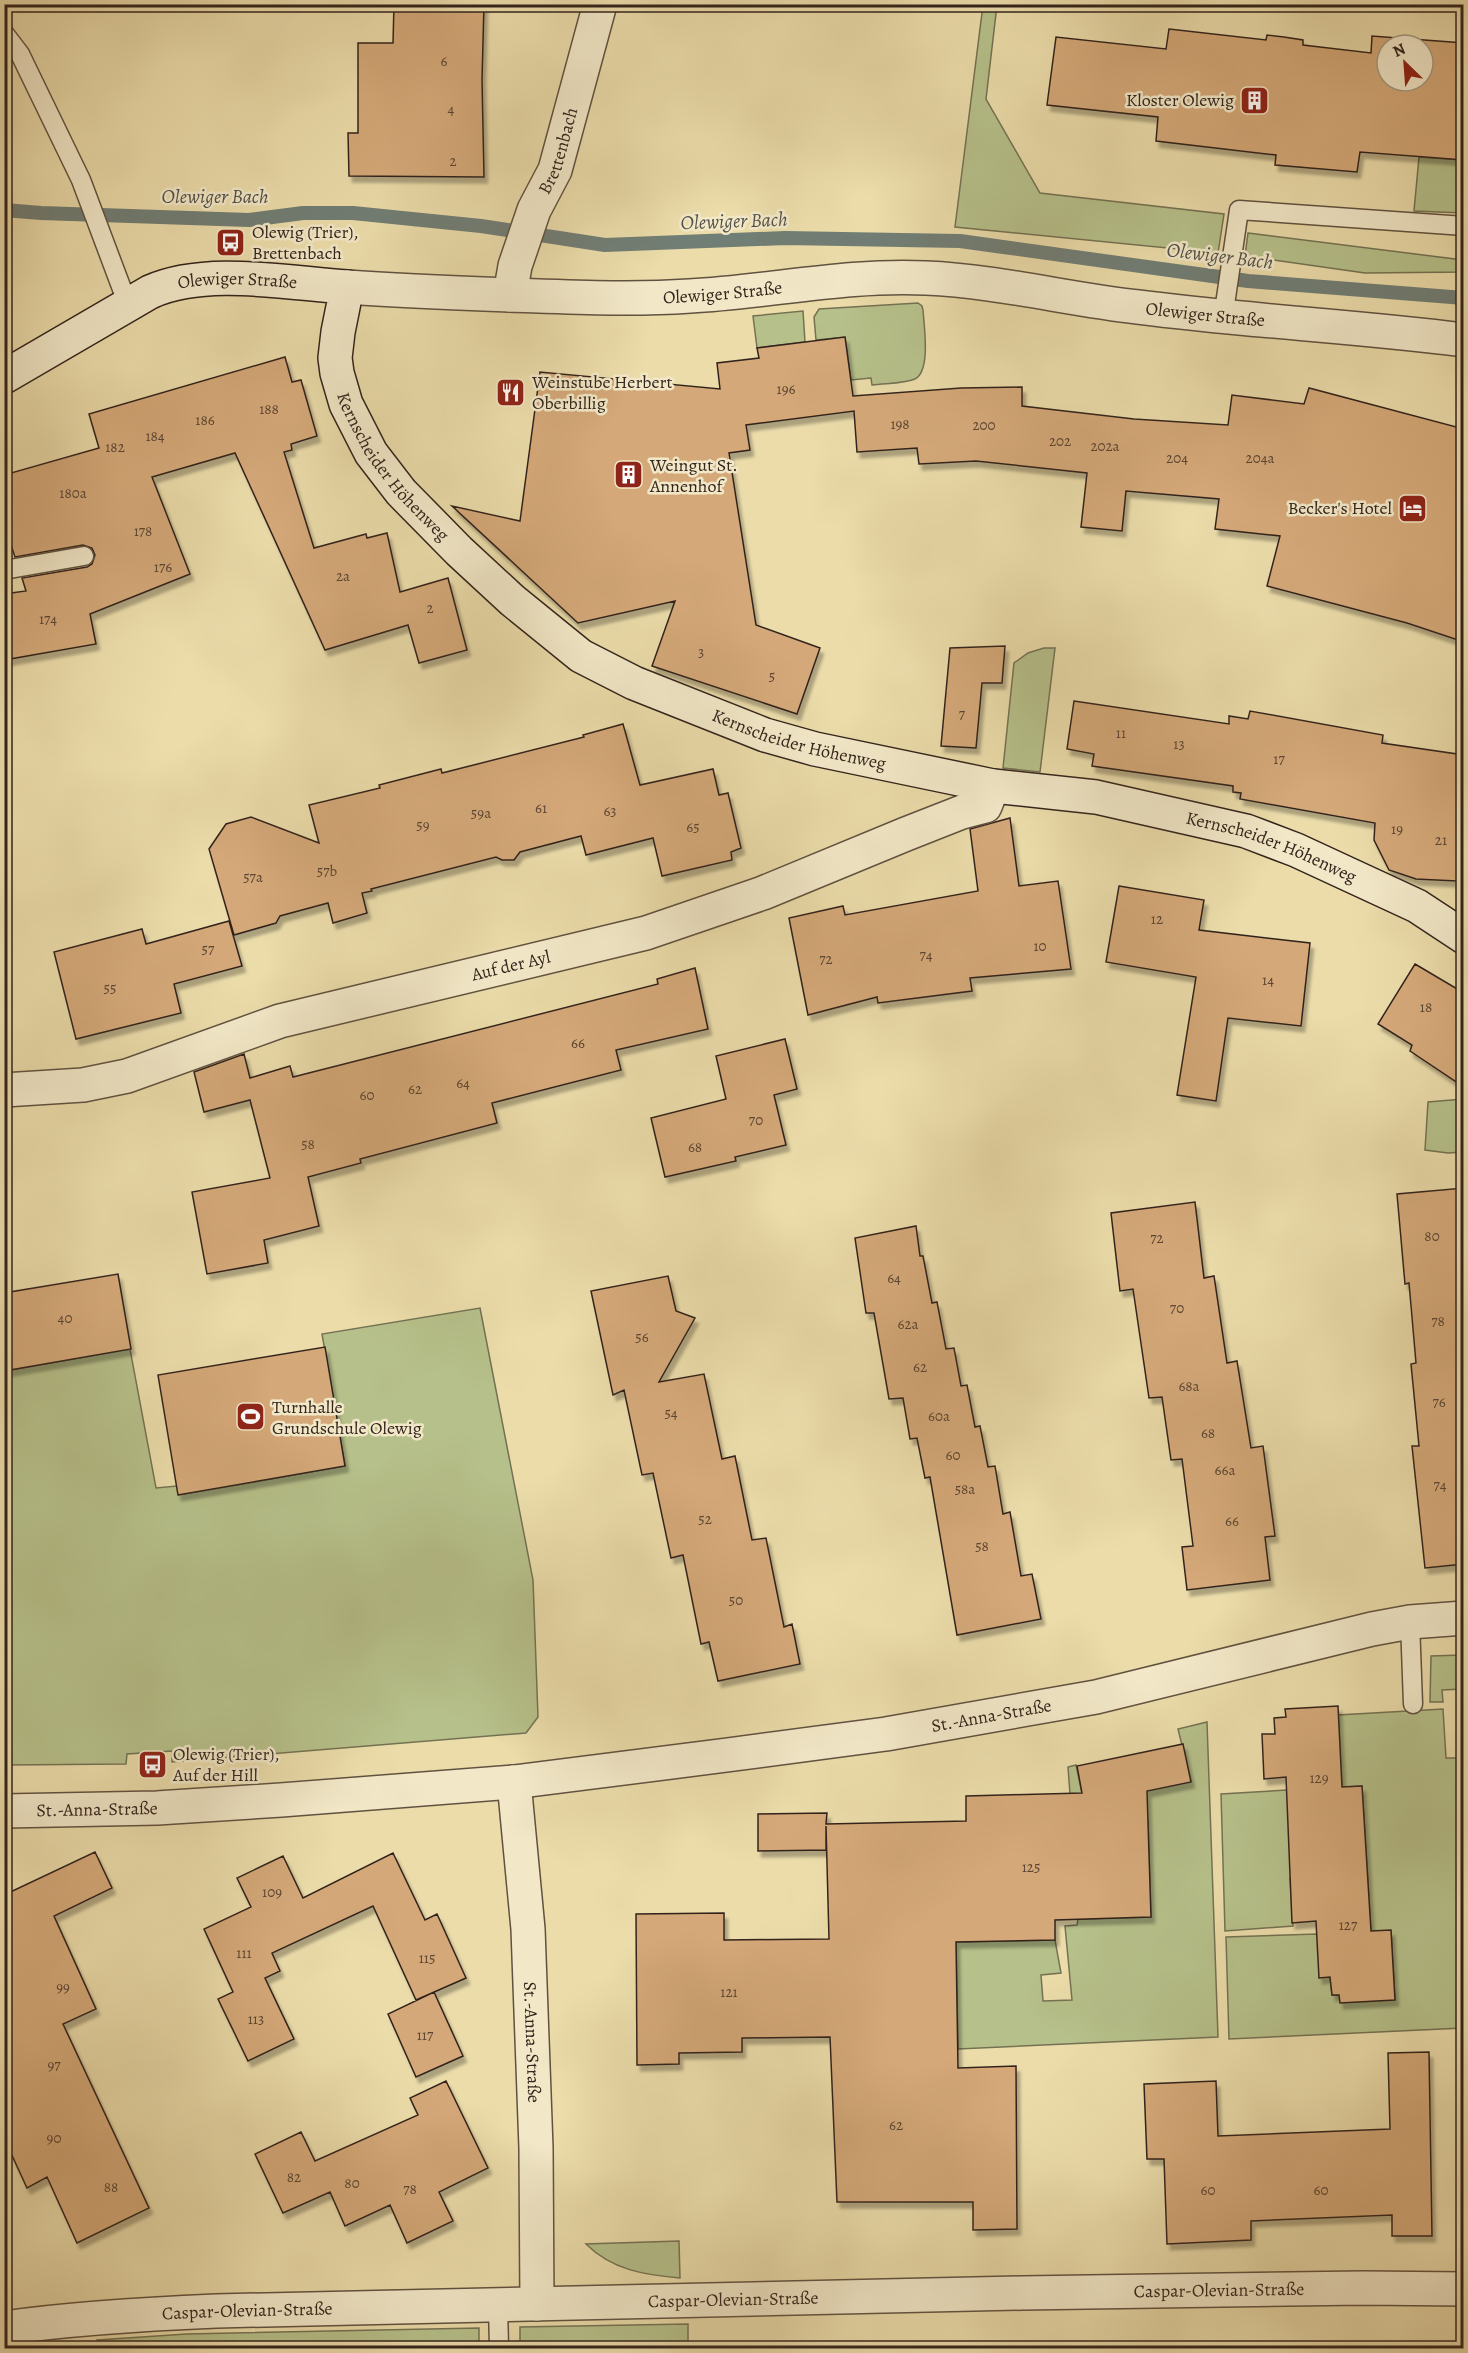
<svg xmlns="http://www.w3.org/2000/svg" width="1468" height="2353" viewBox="0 0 1468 2353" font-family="Alegreya,serif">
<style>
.green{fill:#b6c08a;stroke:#747253;stroke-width:1.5}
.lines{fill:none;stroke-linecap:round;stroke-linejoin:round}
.stream{stroke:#717e75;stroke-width:14}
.building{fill:#d4a878;stroke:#33241c;stroke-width:1.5;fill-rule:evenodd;filter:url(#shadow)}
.lane-casing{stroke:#615240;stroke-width:21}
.street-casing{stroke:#615240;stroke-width:36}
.secondary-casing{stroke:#33241c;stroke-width:36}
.lane{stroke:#f2e8c8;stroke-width:18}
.street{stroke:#f2e8c8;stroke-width:33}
.secondary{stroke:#f2e8c8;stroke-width:33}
.labels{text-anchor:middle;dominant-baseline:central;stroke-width:5;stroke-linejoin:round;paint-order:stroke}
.number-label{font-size:15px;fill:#5b4533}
.poi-label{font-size:18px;fill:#33241c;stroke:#f2e8c8;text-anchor:start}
.street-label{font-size:18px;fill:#33241c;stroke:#f2e8c8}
.water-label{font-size:20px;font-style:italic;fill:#525149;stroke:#f2e8c8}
</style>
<defs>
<filter id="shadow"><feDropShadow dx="3.5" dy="6" stdDeviation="1.5" flood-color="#0004"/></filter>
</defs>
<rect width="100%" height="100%" fill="#ebdcaa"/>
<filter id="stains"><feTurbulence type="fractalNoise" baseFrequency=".00333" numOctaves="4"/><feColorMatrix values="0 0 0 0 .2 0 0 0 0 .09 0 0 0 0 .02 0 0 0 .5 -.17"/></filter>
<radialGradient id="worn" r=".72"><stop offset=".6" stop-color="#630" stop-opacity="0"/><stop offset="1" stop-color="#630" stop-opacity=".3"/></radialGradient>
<path class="green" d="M983,5H997L986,99L1040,193L1224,214L1218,253L955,227Z
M1419,157L1463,160V213L1414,211Z
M1248,233L1463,260V272L1365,273L1245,256Z
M918,303L922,306L923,310C924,326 931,371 915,379C903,384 885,383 872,385L871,378L851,380L845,337L816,340L814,317L819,309Z
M803,311L805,342L757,348L753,316Z
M1044,648H1055L1040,772L1003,768L1014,663L1028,653Z
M1463,1099V1152L1448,1153L1425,1150L1428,1102Z
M480,1308L533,1580L538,1717L526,1733L172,1762V1751L127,1754L126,1764L5,1765V1371L130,1349L156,1488L177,1486L179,1495L345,1466L322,1334Z
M1463,1655V1689L1442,1690L1443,1702H1430L1431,1656Z
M1443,1709L1446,1758H1463V2028L1229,2039L1226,1937L1317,1934L1330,1977L1332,1995L1395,1999L1391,1931H1371L1362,1786L1342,1787L1338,1715Z
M1207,1722L1218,2037L958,2049L956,1942L1055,1940L1061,1973L1041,1975L1043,2001L1072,2000L1065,1926L1077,1925L1078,1919L1151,1917L1148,1820L1072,1821L1068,1767L1076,1765L1084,1803L1191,1781L1178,1729Z
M1287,1790L1305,1876L1290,1878L1293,1926L1225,1931L1221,1794Z
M679,2241L680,2278C645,2275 612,2270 586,2244Z
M688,2324V2348H520V2327Z
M479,2328V2348H99L97,2340L187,2334Z"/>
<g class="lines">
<path class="stream" d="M4,210L41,213L249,220L303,213H353L481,226L605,245L785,238L960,241L1248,281L1464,298"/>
</g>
<path class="building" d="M394,4H484L482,80L484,177L349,176L348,133H358V43H393Z
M1169,29L1266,40L1267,35L1284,37L1303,40V45L1371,53L1372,36L1464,43V160L1360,152L1357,172L1275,165L1276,155L1156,141L1158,117L1047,105L1056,37L1166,49ZM1387,45H1423V81H1387Z
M845,337L853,396L961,388L1022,387V406L1134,419L1228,425L1232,395L1304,404L1309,388L1464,429V642L1407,623L1267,586L1280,536L1215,529L1219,499L1126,491L1122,531L1081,527L1087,473L976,461L919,464L917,448L857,452L854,411L746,425L750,450L729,453L756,625L820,648L797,714L652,666L675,601L578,623L452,506L520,521L540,372L720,389L717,363L759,358L757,348Z
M285,357L292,382L301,380L317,436L291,444L292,450L284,452L314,548L366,534L367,538L387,533L400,592L448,578L467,650L419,663L408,625L325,650L235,453L152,477L190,574L90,614L96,644L4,660V594L26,591L22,578L87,567L92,564L95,555L92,548L83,545L15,557L4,524V475L99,448L89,414Z
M1005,646L1002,683H982L976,748L941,746L950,648Z
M1074,701L1229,724V716L1248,719L1250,711L1383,735L1382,743L1464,755V865H1457V881L1416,879L1389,870L1374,840L1375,823L1240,799L1241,793L1233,792V786L1092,766L1094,754L1067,749Z
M623,724L640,785L713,769L719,795L728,793L741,848L731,852L732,860L662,876L653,838L586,855L581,836L520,852L514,860H502L496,857L371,889L372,891L362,893L367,913L333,923L328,903L280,916L276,923L234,935L209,849L226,824L251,817L319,843L309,805L380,788L379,785L441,769L442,773L584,737L583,735Z
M1010,818L1019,886L1058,881L1071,969L970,978L972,991L878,1003L877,997L808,1015L789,918L843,906L845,915L978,891L970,829Z
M1119,886L1204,900L1199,930L1310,943L1301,1026L1228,1018L1216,1101L1177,1095L1196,977L1106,962Z
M229,921L242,966L174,984L181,1013L76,1039L54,952L142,929L146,944Z
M1415,964L1464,993V1087L1410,1051L1412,1045L1378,1024Z
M695,968L708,1029L616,1050L621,1070L492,1103L497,1123L360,1159L361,1163L308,1177L319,1226L264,1240L268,1263L207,1274L192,1192L270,1178L250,1100L204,1112L194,1072L244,1054L250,1078L290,1066L293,1077L658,984L657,979Z
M785,1039L797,1089L774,1095L786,1145L735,1157L736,1161L665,1177L651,1118L726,1099L716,1056Z
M1464,1188V1564L1425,1568L1412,1446H1419L1411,1364L1416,1363L1409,1283L1405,1284L1397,1194Z
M1195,1202L1204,1278L1214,1276L1227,1363L1237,1361L1251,1448L1263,1446L1275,1536L1265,1537L1270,1580L1187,1590L1182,1547L1193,1546L1182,1459L1171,1460L1162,1397L1149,1398L1133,1289L1120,1291L1111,1213Z
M916,1226L920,1256H923L932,1303L937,1302L946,1349L954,1348L961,1386L967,1385L975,1427L980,1426L988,1467L995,1466L1003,1514L1010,1512L1021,1576L1032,1574L1041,1619L957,1635L930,1477L925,1478L917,1438L910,1439L903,1398L889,1399L874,1313H866L855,1238Z
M118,1274L131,1349L4,1371V1293Z
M668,1276L676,1311L695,1318L659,1382L704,1374L722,1459L735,1456L752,1540L766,1538L784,1627L792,1624L800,1664L718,1681L709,1642L701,1644L683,1555L671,1558L653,1473L642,1475L624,1390L613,1395L591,1291Z
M325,1347L345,1466L178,1495L158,1375Z
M1338,1706L1342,1787L1362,1786L1371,1931L1391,1930L1395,2000L1340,2003L1339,1995H1332L1330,1977L1319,1978L1316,1921L1292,1923L1286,1777L1264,1779L1262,1734H1275L1274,1718L1286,1717L1285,1709Z
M1183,1744L1191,1782L1147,1791L1151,1917L1055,1920V1940L956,1942L958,2068L1016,2066L1017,2229L973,2230V2202H837L830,2037L742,2038V2052L679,2053V2064L637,2065L636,1914L724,1913V1940L829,1939L826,1826V1850L758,1851V1814L827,1813L826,1824L966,1821V1796L1082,1793L1077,1766Z
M95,1852L112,1888L54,1916L96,2009L63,2024L149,2208L77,2243L47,2177L27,2188L4,2138V1895Z
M393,1853L425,1920L437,1914L466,1978L416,2000L373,1906L272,1953L280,1971L265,1978L294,2039L248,2061L218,1999L233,1992L204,1929L251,1907L237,1878L283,1856L303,1898Z
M434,1992L463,2056L416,2077L388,2014Z
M1429,2052L1432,2236H1392V2215L1251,2221V2240L1167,2244L1164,2159H1147L1144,2084L1216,2081L1218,2136L1390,2129L1388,2053Z
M446,2081L488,2168L439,2192L453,2221L407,2243L390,2205L345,2226L330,2192L283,2213L255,2154L301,2132L315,2161L418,2115L410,2098Z"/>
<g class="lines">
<defs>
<path id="lane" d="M4,33L20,54L81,180L128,305
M1223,318L1239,210L1464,226
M4,570L84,556
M1410,1622L1413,1704
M498,2306L499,2348"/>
<g id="street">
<path id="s1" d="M347,287C401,291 455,293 510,295C570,297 630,300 690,296C768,292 847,274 926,278C997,281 1067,299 1138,307C1246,321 1355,326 1464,340"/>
<path id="s2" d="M510,295L515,266L534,210L555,170L600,4"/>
<path id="s3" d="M4,1090L83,1085L127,1076L280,1021L646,933L763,893L906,834L962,812L985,806L993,786"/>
<path id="s4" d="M514,1782L528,1929L536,2148L537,2304"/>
<path id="s5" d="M4,1811L157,1808L281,1800L514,1782L727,1755L886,1734L1096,1697L1372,1629L1410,1622L1464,1618"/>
<path id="s6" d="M4,2328C75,2318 145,2314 216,2311L1022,2293L1363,2288L1464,2289"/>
</g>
<g id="secondary">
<path id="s7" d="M4,377L150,292C205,267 287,283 347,287L338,332L335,358L337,373L346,404L371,453L401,492L459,551L512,600L581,656L634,683L765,735L815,749L993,786L1096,797L1246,831L1296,850L1417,906L1464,937"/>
</g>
</defs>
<use href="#lane" class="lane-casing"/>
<use href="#street" class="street-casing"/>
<use href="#secondary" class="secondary-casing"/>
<use href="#lane" class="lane"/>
<use href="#street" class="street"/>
<use href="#secondary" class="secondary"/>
</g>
<defs>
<symbol id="building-square" viewBox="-11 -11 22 22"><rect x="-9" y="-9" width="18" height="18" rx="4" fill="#8f2418" stroke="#f2e8c8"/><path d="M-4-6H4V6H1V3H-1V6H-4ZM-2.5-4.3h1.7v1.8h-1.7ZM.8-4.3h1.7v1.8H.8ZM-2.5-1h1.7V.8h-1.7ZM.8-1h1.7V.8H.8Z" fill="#fff"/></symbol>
<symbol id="bus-square" viewBox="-11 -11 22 22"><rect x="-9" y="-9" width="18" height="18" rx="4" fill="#8f2418" stroke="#f2e8c8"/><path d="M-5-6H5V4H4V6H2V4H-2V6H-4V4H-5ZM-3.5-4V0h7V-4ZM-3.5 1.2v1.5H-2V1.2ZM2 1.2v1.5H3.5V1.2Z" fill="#fff"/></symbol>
<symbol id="restaurant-square" viewBox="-11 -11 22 22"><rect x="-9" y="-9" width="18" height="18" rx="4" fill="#8f2418" stroke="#f2e8c8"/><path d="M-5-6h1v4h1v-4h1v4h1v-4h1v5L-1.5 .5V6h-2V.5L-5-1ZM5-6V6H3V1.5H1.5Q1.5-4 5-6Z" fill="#fff"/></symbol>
<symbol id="hotel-square" viewBox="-11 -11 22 22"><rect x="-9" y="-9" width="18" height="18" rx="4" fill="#8f2418" stroke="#f2e8c8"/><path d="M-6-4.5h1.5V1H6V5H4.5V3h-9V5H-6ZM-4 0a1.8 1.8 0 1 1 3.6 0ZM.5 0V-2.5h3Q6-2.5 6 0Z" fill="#fff"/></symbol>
<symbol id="stadium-square" viewBox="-11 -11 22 22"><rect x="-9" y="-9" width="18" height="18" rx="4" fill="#8f2418" stroke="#f2e8c8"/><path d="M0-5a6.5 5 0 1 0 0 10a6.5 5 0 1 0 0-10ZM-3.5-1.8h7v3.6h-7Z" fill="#fff"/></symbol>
</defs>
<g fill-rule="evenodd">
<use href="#building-square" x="1238" y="84" width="33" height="33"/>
<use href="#bus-square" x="214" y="226" width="33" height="33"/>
<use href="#restaurant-square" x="494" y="376" width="33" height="33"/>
<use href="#building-square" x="612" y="458" width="33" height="33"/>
<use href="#hotel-square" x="1396" y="492" width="33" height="33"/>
<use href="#stadium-square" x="234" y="1400" width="33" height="33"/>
<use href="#bus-square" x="136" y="1748" width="33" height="33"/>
</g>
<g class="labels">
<g class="number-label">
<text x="444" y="61">6</text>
<text x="451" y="109">4</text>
<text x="453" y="161">2</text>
<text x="786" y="389">196</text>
<text x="269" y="409">188</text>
<text x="205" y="420">186</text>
<text x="900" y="424">198</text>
<text x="984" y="425">200</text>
<text x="155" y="436">184</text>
<text x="1060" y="441">202</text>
<text x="1105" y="446">202a</text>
<text x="115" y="447">182</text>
<text x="1177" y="458">204</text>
<text x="1260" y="458">204a</text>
<text x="73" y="493">180a</text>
<text x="143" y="531">178</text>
<text x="163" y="567">176</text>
<text x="343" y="576">2a</text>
<text x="430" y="608">2</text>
<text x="48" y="619">174</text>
<text x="701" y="652">3</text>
<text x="772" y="676">5</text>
<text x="962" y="714">7</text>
<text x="1121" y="733">11</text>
<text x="1179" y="744">13</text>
<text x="1279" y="759">17</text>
<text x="541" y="808">61</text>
<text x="610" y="811">63</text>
<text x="481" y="813">59a</text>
<text x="423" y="825">59</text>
<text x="693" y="827">65</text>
<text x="1397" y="829">19</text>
<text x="1441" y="840">21</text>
<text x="327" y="871">57b</text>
<text x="253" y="877">57a</text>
<text x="1157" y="919">12</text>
<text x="1040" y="946">10</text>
<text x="208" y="949">57</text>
<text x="926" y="955">74</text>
<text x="826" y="959">72</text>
<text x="1268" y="980">14</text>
<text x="110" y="988">55</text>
<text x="1426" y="1007">18</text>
<text x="578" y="1043">66</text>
<text x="463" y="1083">64</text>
<text x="415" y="1089">62</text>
<text x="367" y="1095">60</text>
<text x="756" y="1120">70</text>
<text x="308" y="1144">58</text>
<text x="695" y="1147">68</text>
<text x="1432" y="1236">80</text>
<text x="1157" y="1238">72</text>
<text x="894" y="1278">64</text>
<text x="1177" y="1308">70</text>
<text x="65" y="1318">40</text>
<text x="1438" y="1321">78</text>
<text x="908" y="1324">62a</text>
<text x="642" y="1337">56</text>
<text x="920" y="1367">62</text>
<text x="1189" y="1386">68a</text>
<text x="1439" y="1402">76</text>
<text x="671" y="1413">54</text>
<text x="939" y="1416">60a</text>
<text x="1208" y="1433">68</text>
<text x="953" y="1455">60</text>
<text x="1225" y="1470">66a</text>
<text x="1440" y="1485">74</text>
<text x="965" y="1489">58a</text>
<text x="705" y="1519">52</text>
<text x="1232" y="1521">66</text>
<text x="982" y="1546">58</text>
<text x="736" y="1600">50</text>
<text x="1319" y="1778">129</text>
<text x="1031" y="1867">125</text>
<text x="272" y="1892">109</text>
<text x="1348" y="1925">127</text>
<text x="244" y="1953">111</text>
<text x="427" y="1958">115</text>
<text x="63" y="1987">99</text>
<text x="729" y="1992">121</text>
<text x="256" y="2019">113</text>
<text x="425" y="2035">117</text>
<text x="54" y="2065">97</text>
<text x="896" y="2125">62</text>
<text x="54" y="2138">90</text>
<text x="294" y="2177">82</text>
<text x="352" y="2183">80</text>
<text x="111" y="2187">88</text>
<text x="410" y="2189">78</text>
<text x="1208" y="2190">60</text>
<text x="1321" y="2190">60</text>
</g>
<g class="poi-label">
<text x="1234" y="100" text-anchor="end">Kloster Olewig</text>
<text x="252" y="232">Olewig (Trier),<tspan x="252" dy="21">Brettenbach</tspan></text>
<text x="532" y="382">Weinstube Herbert<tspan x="532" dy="21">Oberbillig</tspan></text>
<text x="650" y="465">Weingut St.<tspan x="650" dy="21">Annenhof</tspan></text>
<text x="1392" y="508" text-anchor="end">Becker's Hotel</text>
<text x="272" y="1407">Turnhalle<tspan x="272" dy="21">Grundschule Olewig</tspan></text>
<text x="173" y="1754">Olewig (Trier),<tspan x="173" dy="21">Auf der Hill</tspan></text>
</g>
<g class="street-label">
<text stroke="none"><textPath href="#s2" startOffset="153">Brettenbach</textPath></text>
<text stroke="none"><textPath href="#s7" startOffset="258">Olewiger Straße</textPath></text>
<text stroke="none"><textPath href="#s1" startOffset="376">Olewiger Straße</textPath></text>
<text stroke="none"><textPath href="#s1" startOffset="862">Olewiger Straße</textPath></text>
<text stroke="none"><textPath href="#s7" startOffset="566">Kernscheider Höhenweg</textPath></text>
<text stroke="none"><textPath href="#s7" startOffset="1070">Kernscheider Höhenweg</textPath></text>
<text stroke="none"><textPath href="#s7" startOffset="1556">Kernscheider Höhenweg</textPath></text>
<text stroke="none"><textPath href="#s3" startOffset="524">Auf der Ayl</textPath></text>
<text stroke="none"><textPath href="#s5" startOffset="993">St.-Anna-Straße</textPath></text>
<text stroke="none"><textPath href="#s5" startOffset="93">St.-Anna-Straße</textPath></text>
<text stroke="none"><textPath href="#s4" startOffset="261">St.-Anna-Straße</textPath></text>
<text stroke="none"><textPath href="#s6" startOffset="1216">Caspar-Olevian-Straße</textPath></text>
<text stroke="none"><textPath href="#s6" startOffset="730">Caspar-Olevian-Straße</textPath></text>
<text stroke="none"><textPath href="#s6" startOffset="244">Caspar-Olevian-Straße</textPath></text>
</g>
<g class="water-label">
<text x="215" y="196">Olewiger Bach</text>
<text transform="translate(734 221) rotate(-2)">Olewiger Bach</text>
<text transform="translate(1220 256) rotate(7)">Olewiger Bach</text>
</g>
</g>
<rect width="1468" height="2353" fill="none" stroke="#ebdcaa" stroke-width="24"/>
<rect x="6" y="6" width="1456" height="2341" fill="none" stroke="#33241c" stroke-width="3"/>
<rect x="12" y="12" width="1444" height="2329" fill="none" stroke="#33241c" stroke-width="1.5"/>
<g transform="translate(1405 63) rotate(335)"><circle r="28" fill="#f2e8c8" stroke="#a69a83" stroke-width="1.5"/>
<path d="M0-4.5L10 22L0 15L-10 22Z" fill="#8f2418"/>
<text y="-9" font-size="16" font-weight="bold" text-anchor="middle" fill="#33241c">N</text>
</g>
<rect width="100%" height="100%" filter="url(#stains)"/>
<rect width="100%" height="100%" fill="url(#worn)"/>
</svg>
